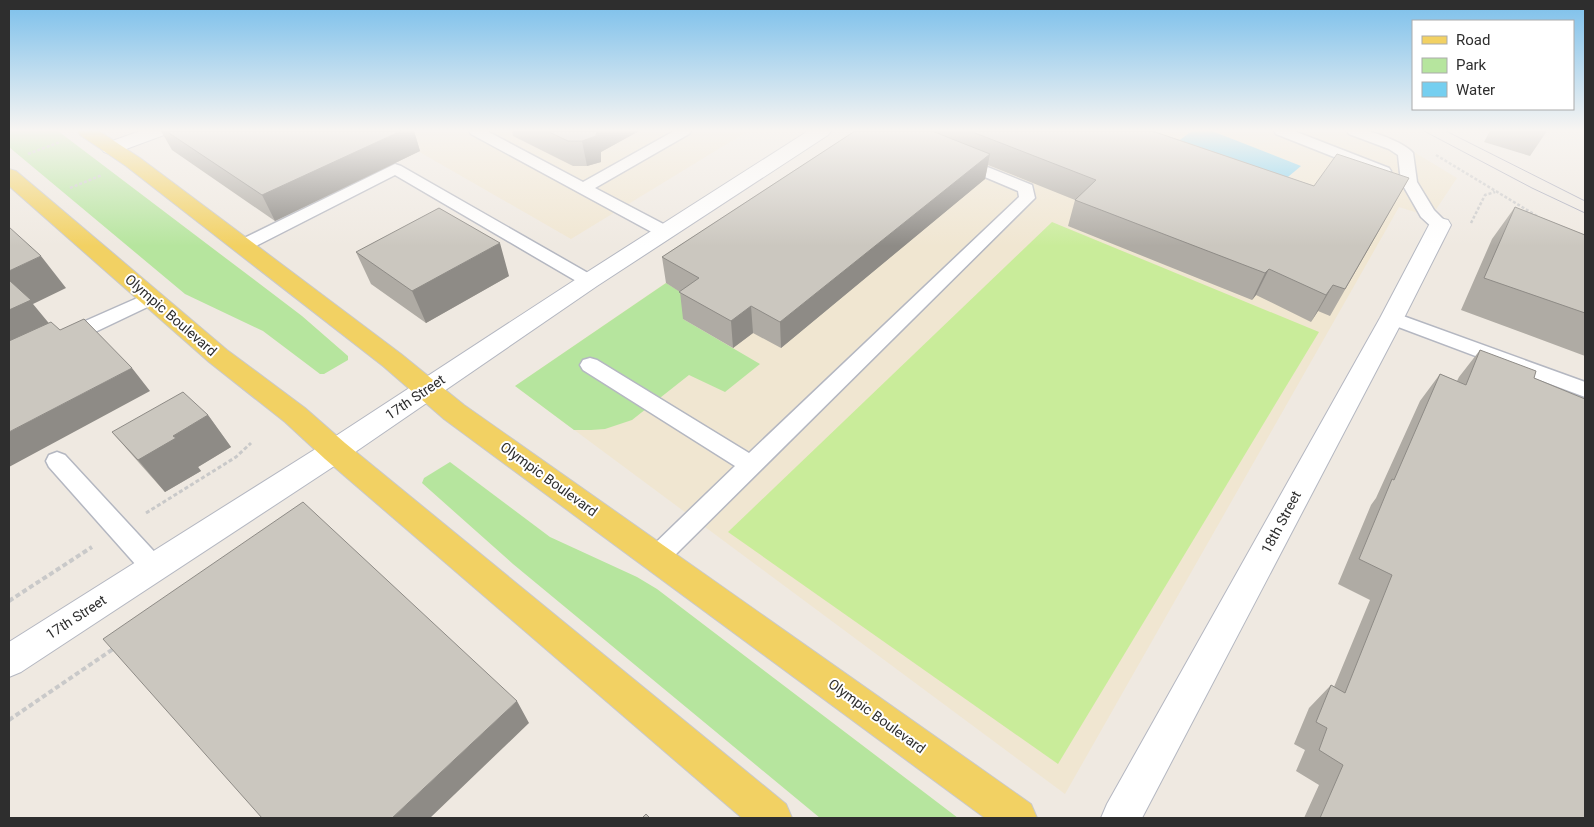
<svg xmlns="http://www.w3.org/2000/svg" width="1594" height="827" viewBox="0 0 1594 827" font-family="Roboto,sans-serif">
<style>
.education{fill:#f0e6d1}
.green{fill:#b6e59e}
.pitch{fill:#c9ec9a}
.water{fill:#75cff0}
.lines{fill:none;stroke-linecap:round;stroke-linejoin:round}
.lane-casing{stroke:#b4b7c1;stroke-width:3}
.street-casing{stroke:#b4b7c1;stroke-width:2}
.secondary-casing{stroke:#b4b7c1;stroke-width:2}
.primary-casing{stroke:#c9c9c9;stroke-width:2}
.path-far2{stroke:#c9c9c9;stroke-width:2.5;stroke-dasharray:3 2;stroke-linecap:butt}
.path-far1{stroke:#c9c9c9;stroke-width:3;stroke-dasharray:4 2.5;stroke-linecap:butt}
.path{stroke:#c9c9c9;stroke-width:4;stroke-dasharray:5 3;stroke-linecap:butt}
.lane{fill:#fff;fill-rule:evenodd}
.street{fill:#fff;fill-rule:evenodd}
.secondary{fill:#fff;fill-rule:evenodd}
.primary{fill:#f2d163;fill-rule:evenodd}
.tram{stroke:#a3a6b8;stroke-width:1}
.wall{fill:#afaba4}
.shaded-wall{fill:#8e8b86}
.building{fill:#cbc7bf;stroke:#8e8b86}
.labels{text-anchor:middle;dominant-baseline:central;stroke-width:4;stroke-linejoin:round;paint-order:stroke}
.street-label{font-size:14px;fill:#2e2e2e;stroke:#fff}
</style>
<rect width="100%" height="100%" fill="#efe9e1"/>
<path class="education" d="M383,131H748L571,239Z
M887,131H1379L1457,178L1431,217L1399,207L1065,794L515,386Z"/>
<path class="green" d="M9,131H58L302,316L348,356V360L324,374H320L263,331L185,294L9,147Z
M666,283L702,305L683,319L760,364L725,392L689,375L632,420L605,429L591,430H574L515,386Z
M450,462L550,537L637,577L657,589L958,818H820L513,564L422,483L424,478Z"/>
<path class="pitch" d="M1052,222L1319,332L1058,764L728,532Z"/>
<path class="water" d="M1192,131H1212L1301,166L1270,192L1162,153Z"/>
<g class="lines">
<defs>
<path id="lane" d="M469,131H487L583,182L674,131H691L689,134L595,188L671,228L674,232L671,236L665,237L659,236L471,134Z
M1274,131H1294L1389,168L1391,171L1389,174H1377L1276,134Z
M1347,131C1353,131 1361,130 1367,131C1378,133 1406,144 1413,153L1417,182L1434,210L1449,225L1446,229H1434L1421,217L1401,182L1398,155L1389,149L1349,134Z
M960,156L1032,185L1035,198L666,564L657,567L648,564L645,557L648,550L735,466L583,370L580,365L583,360L590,358L597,360L749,453L1019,197L1018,191L954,164L952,161L954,158Z
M395,164L401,166L595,277L598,281L595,285L589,287L583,285L395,175L248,250L242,251L236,250L233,246L236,242Z
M151,292L158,294L160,298L158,302L72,343L65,345L58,343L55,338L58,333Z
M1392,312L1585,382V397L1385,322L1382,318L1385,314Z
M57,452L65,455L162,560L165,567L162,574L153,577L144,574L49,467L46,461L49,455Z"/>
<path id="street" d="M140,131H167L164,135L118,152L111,154L104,152L101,148L104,144Z
M1440,218L1448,220L1451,225L1404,318L1142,818H1101L1107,804L1380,318L1429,225L1432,220Z"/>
<path id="secondary" d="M808,131H831L828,135L597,286L345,459L21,672L9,677V642L325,443L581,276Z"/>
<path id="primary" d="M78,131H99L140,158L401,354L464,405L1031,804L1037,818H985L444,419L383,366L126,166L80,135Z
M9,169L16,171L227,350L305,408L345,443L786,804L792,818H742L325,459L285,422L209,362L9,186Z"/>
</defs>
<use href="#lane" class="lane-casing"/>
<use href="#street" class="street-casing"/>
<use href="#secondary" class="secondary-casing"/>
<use href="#primary" class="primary-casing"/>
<path class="path-far2" d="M28,154L60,142
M1436,155L1537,216
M70,188L102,175
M1471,223L1485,195L1495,192"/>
<path class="path-far1" d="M146,513L236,457L251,443"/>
<path class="path" d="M9,601L92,547
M9,720L116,647"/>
<use href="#lane" class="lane"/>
<use href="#street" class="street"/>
<use href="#secondary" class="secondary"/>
<use href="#primary" class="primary"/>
<path class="tram" d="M1424,131L1532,188L1585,213
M1446,131L1585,201"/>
</g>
<path class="wall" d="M161,131H414L420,151L275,221L172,150Z
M512,131H639L601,152V162L587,166H573L513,136Z
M855,131H1158L1156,132L1314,186L1409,178L1330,316L1318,311L1311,322L1256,295L1252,300L1068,226L1075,200L988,165L985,179L781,348L753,333L733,348L683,319L680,292L666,283L662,257Z
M1490,131H1547L1530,156L1484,142Z
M1515,207L1585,235V356L1461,310L1492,239Z
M356,252L509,276L426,323L371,284Z
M1480,350L1534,378L1585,818H1304L1319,785L1296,771L1305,750L1294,744L1309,708L1331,685L1334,687L1370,600L1338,584L1371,505L1376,498L1420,401L1440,374L1457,381L1459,377Z
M208,415L231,447L198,467L201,471L165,492L140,464L112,432Z"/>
<path class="shaded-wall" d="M401,131H414L420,151L275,221L262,195Z
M597,131H639L601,152V162L587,166L582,141Z
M990,154L985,179L781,348L780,322Z
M500,243L509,276L426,323L412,291Z
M41,256L66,288L33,304L57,333L9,355V271Z
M1269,269L1256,295L1252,300L1265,273Z
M1333,285L1318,311L1311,322L1326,295Z
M751,306L753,333L733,348L731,321Z
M132,368L150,391L9,467V432Z
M208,415L231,447L198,467L201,471L165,492L138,460L173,436Z
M517,701L529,723L430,818H392Z"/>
<path class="building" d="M166,131H401L262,195Z
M547,131H597L596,136L582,141H568Z
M855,131H932L990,154L780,322L751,306L731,321L679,292L699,278L662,257Z
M970,131H1152L1314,186L1337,154L1409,178L1345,289L1333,285L1326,295L1269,269L1265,273L1075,200L1096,180Z
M1515,207L1585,235V313L1484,278Z
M439,208L500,243L412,291L356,252Z
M9,227L41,256L9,271Z
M9,280L31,300L9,310Z
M84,319L132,368L9,432V341L51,322L60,330Z
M1480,350L1536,371L1534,378L1585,399V818H1320L1343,765L1319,750L1327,728L1316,722L1331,685L1345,693L1392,575L1359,559L1392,479L1394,480L1440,374L1466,385Z
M183,392L208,415L173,436L176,438L138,460L112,432Z
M303,502L517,701L392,818H262L103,639Z
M646,814L650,818H642Z"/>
<linearGradient id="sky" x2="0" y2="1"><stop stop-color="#7abfeb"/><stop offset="0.53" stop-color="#f8f5f2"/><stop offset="1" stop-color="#f8f5f2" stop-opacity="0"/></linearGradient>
<rect width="1594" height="246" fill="url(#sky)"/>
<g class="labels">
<g class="street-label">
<text transform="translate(171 315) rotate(41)">Olympic Boulevard</text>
<text transform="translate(415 397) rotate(-34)">17th Street</text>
<text transform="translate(549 479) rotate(36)">Olympic Boulevard</text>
<text transform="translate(1281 522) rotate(-62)">18th Street</text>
<text transform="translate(76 617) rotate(-33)">17th Street</text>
<text transform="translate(877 716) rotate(36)">Olympic Boulevard</text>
</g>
</g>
<rect width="1594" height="827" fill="none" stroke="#2e2e2e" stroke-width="20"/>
<rect x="1412" y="20" width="162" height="90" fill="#ffffff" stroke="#ababab"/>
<rect x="1422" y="36" width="25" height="8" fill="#f2d163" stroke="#ababab"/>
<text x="1456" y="45" font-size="15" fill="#2e2e2e">Road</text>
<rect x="1422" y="58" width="25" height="15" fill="#b6e59e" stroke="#ababab"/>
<text x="1456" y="70" font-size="15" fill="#2e2e2e">Park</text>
<rect x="1422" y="82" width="25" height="15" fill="#75cff0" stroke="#ababab"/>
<text x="1456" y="95" font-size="15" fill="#2e2e2e">Water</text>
</svg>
